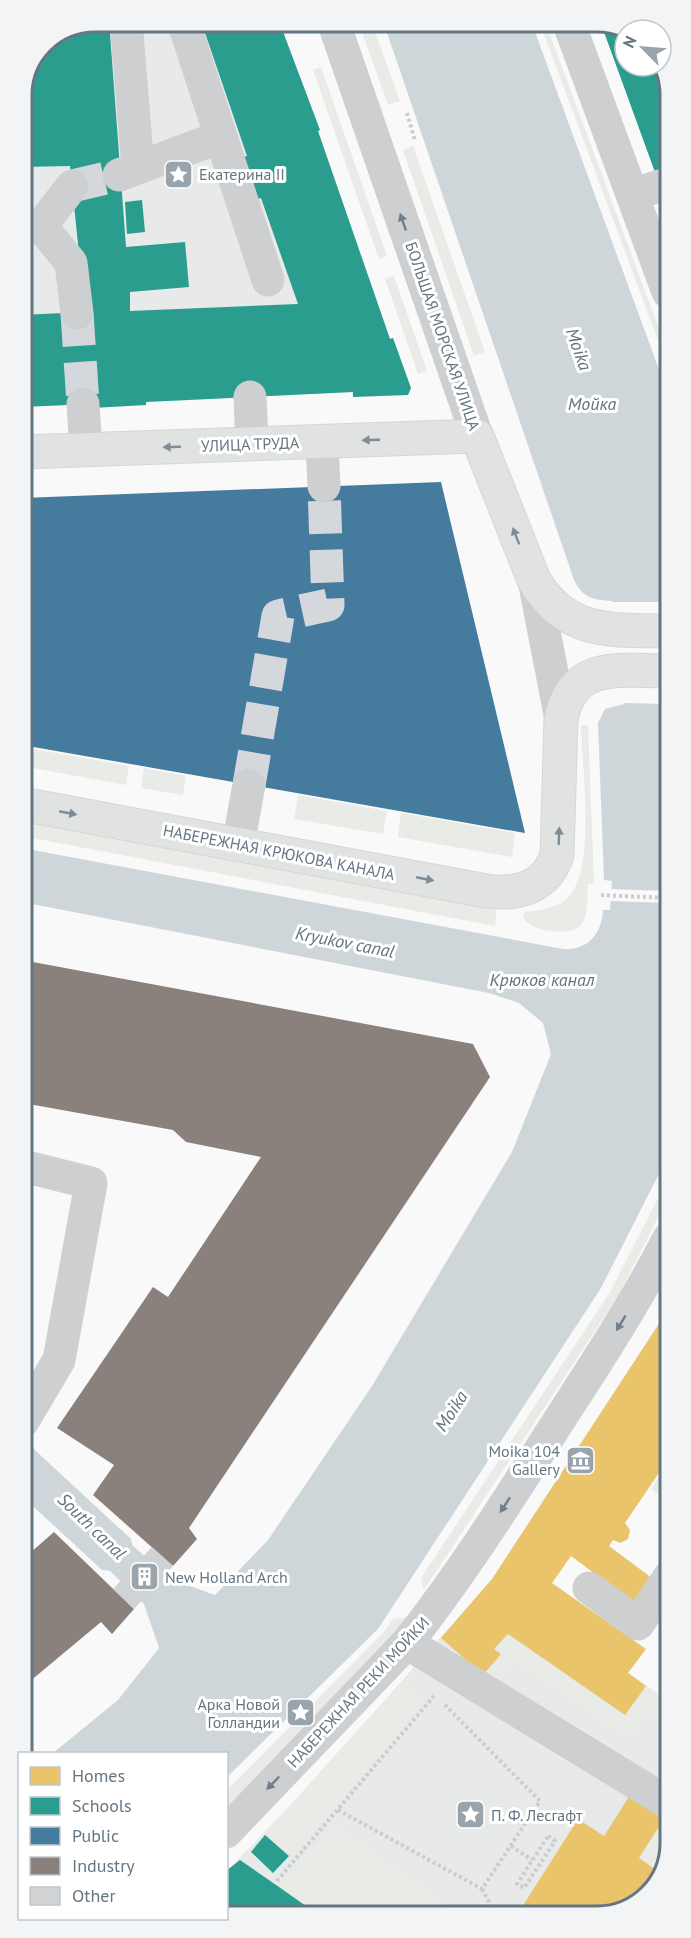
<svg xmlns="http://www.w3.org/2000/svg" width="691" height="1938" viewBox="0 0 691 1938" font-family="'PT Sans',sans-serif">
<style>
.built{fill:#e8e9e9}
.green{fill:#e8ebe6}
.water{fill:#ced6d9}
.pier{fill:#f9f9f9}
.homes{fill:#e9c46a}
.schools{fill:#2a9d8f}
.public{fill:#457b9d}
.industry{fill:#8a817c}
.building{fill:#d0d2d3}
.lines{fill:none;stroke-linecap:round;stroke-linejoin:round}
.minor-tunnel{stroke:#d4d8dc;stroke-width:33;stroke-dasharray:33 16;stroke-linecap:butt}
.major-casing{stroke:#d5d6d7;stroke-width:35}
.path{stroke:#cbcccd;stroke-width:4;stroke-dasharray:3 3;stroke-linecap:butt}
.minor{stroke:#cecfd0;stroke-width:33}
.major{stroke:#e1e2e2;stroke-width:33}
.oneway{fill:#707f8b}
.oneway2{fill:#7e8c96}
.labels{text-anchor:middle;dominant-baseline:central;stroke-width:6;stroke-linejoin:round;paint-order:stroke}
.poi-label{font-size:16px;fill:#657683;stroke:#fff;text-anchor:start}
.street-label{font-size:16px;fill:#657683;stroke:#fff}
.water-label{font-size:18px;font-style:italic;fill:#60757c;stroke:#fff}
.rim{fill:none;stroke:#657683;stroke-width:3}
</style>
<rect width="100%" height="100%" fill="#f9f9f9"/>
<path class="built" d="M94,21H279L320,130L318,132L390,338H393L411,388L408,395L353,397L352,392L147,402L146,405L92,408L91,404L22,407L21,90L43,42Z
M492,1579L670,1702V1844L655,1889L616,1914L227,1916V1871L308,1787Z"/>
<path class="green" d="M358,21H371L400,101L388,105Z
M539,21H545L668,353V367Z
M321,67L387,256L379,259L313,70Z
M413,146L485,352L474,356L403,150Z
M394,276L427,371L418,374L385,279Z
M581,725H588L594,883L588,884C587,897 589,917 580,926C569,937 528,931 523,917L525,912C541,910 561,908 571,894C595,863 582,765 581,725Z
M22,747L129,766L126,785L22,766Z
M144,768L186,776L183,795L141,788Z
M298,795L387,811L383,834L294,819Z
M401,813L515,833L512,857L398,837Z
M22,820L497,908L495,926L22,836Z
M669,1176V1196L618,1296L424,1590L421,1578L610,1292Z
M669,1463V1501L651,1489Z
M407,1617L390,1641L227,1807V1790L383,1633L393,1619Z
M508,1634L625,1715L646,1686L670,1702V1730L646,1715L629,1739L514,1660L494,1682L483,1675L501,1654L494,1649Z
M403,1680L426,1700L292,1856L266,1832Z
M667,1814L670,1816V1844L665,1858L663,1857L655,1869L639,1858Z
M334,1824L459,1915L320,1916L279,1887Z"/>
<path class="water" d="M383,21H531L668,394L669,1154L601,1288L378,1629L227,1777L226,1754L53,1753L118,1700L159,1648L144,1604L110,1571L102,1570L23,1497V1439L131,1539L132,1545L170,1579L215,1595L268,1540L372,1386L512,1152L551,1054L543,1023L519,1003L489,993L22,902V848L563,949C588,951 602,933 603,910H610L612,881L604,880L598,723L605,709L624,704L612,601C593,600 583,598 574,580Z"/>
<path class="pier" d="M610,602H668V704L622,703Z
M601,881H610V889L669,891V903L610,901L609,909H600L607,907L608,883Z"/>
<path class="homes" d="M666,1313L669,1315V1458L625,1523L630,1530L628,1539L620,1543L613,1540L609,1546L652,1578L634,1603L571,1556L552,1583L646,1649L628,1673L646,1686L625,1715L508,1634L494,1649L501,1654L483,1675L441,1638L492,1579Z
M632,1792L667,1814L639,1858L655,1869L663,1856L665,1858L655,1889L616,1914L517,1915L578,1819L604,1836Z"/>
<path class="schools" d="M94,21H109L126,247L185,242L189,287L130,292V311L298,304L261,198L249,202L234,160L247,156L201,21H279L320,130L318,131L390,339L393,338L411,388L408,395L353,397V392L146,402V405L92,408L91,404L22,407L21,315L85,312L70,166L21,167V125H23L21,90L43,42Z
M600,21L625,31V66H662L667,75L668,208Z
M142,200L145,232L127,234L125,202Z
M265,1835L289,1856L273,1873L251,1852Z
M240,1860L279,1887L320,1916H226V1871Z"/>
<path class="public" d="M441,482L525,833L22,745V498Z"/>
<path class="industry" d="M22,960L473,1044L490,1077L189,1528L197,1539L173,1566L93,1495L114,1465L57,1428L153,1287L168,1297L261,1157L186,1142L173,1130L23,1103Z
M54,1532L134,1609L112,1634L101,1622L23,1687V1546L30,1553Z"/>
<path class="building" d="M152,1547L173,1566L134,1609L113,1589Z"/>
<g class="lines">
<path class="minor-tunnel" d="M72,186L119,175
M77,313L83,404
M249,785L278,616L328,605L324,486"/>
<defs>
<path id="major" d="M22,452L477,436L534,580C566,635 612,630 668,631
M22,804L486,891C518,895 546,888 557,855L561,719C573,660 620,671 668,671"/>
</defs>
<use href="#major" class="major-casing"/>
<path class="path" d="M407,113L415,141
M601,895L669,898
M338,1810L482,1889L540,1801L444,1704
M548,1836L555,1841L524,1888L517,1884Z
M511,1846L532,1860
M277,1881L434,1696
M482,1889L496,1915"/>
<path class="minor" d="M126,21L138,168
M183,21L268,280
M333,21L477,436
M568,21L668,292
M119,175L220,137
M72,186L41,226L71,263L77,313
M633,195L659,186
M250,397L252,444
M83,404L86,450
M322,442L324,486
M534,580L561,719
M238,845L249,785
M23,1166L91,1183L59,1360L23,1421
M589,1588L638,1624L670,1576
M407,1643L670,1804
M226,1832L407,1643C460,1576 505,1505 551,1433C592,1369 634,1306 669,1238"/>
<use href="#major" class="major"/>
</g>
<defs><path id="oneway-solid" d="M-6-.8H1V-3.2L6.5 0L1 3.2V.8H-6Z" transform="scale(1.5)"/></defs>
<g class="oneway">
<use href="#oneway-solid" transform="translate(403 222) rotate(-109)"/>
<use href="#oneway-solid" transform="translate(621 1323) rotate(121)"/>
<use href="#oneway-solid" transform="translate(505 1505) rotate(123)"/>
<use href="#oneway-solid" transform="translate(273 1783) rotate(134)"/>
</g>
<g class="oneway2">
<use href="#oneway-solid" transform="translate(371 440) rotate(178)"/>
<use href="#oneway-solid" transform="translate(172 447) rotate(178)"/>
<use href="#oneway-solid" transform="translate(516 536) rotate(-111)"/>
<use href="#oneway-solid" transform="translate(68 813) rotate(11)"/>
<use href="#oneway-solid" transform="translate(559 836) rotate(-88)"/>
<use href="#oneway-solid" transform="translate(425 879) rotate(11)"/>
</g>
<defs>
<symbol id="sight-square" viewBox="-11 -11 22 22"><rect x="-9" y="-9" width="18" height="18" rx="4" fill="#99a4ac" stroke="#fff"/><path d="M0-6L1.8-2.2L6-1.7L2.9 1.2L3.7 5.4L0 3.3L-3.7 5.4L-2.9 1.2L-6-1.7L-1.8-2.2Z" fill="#fff"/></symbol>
<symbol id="museum-square" viewBox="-11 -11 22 22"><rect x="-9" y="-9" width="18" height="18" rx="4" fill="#99a4ac" stroke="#fff"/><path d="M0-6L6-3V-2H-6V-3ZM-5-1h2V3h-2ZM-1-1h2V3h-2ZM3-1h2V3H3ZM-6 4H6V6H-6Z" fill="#fff"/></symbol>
<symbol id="building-square" viewBox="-11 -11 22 22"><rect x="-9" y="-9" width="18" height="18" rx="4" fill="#99a4ac" stroke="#fff"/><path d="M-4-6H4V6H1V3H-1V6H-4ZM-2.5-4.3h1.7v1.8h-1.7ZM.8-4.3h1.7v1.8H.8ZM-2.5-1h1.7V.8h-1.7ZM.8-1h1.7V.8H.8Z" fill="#fff"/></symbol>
</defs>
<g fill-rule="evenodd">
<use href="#sight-square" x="162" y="158" width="33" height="33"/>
<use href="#museum-square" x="564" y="1444" width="33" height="33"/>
<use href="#building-square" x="128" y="1560" width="33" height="33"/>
<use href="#sight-square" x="284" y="1696" width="33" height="33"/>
<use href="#sight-square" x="454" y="1798" width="33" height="33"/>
</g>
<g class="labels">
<g class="poi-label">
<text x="199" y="174">Екатерина II</text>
<text x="560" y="1451" text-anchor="end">Moika 104<tspan x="560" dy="18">Gallery</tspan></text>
<text x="165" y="1577">New Holland Arch</text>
<text x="280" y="1704" text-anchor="end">Арка Новой<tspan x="280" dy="18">Голландии</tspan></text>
<text x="491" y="1815">П. Ф. Лесгафт</text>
</g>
<g class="street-label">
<text transform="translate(443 336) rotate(71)">БОЛЬШАЯ МОРСКАЯ УЛИЦА</text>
<text transform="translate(250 444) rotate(-2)">УЛИЦА ТРУДА</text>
<text transform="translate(279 852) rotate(11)">НАБЕРЕЖНАЯ КРЮКОВА КАНАЛА</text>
<text transform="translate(358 1692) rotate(-47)">НАБЕРЕЖНАЯ РЕКИ МОЙКИ</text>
</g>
<g class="water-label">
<text transform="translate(579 349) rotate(70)">Moika</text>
<text x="592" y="403">Мойка</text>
<text transform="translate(345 942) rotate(11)">Kryukov canal</text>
<text x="542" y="979">Крюков канал</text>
<text transform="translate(451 1411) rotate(-57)">Moika</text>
<text transform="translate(92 1526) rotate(44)">South canal</text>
</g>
</g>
<path d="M0 0H691V1938H0ZM95 32H597A63 63 0 0 1 660 95V1843A63 63 0 0 1 597 1906H95A63 63 0 0 1 32 1843V95A63 63 0 0 1 95 32Z" fill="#f3f4f5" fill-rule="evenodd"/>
<path class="rim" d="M95 32H597A63 63 0 0 1 660 95V1843A63 63 0 0 1 597 1906H95A63 63 0 0 1 32 1843V95A63 63 0 0 1 95 32Z"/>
<rect x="18" y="1752" width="210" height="168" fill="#ffffff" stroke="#c1c8cd" stroke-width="1.5"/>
<rect x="30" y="1767" width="30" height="18" fill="#e9c46a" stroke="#c1c8cd" stroke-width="1.5"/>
<text x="72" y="1782" font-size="18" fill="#657683">Homes</text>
<rect x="30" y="1797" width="30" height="18" fill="#2a9d8f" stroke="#c1c8cd" stroke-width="1.5"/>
<text x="72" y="1812" font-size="18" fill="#657683">Schools</text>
<rect x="30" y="1827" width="30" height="18" fill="#457b9d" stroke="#c1c8cd" stroke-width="1.5"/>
<text x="72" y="1842" font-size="18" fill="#657683">Public</text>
<rect x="30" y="1857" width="30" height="18" fill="#8a817c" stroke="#c1c8cd" stroke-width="1.5"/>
<text x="72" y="1872" font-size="18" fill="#657683">Industry</text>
<rect x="30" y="1887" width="30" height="18" fill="#d0d2d3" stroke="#c1c8cd" stroke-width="1.5"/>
<text x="72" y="1902" font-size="18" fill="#657683">Other</text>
<g transform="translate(643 48) rotate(295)"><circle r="28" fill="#ffffff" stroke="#c1c8cd" stroke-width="1.5"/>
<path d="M0-4.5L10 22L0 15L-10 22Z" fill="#99a4ac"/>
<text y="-9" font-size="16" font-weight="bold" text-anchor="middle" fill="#657683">N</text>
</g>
</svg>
